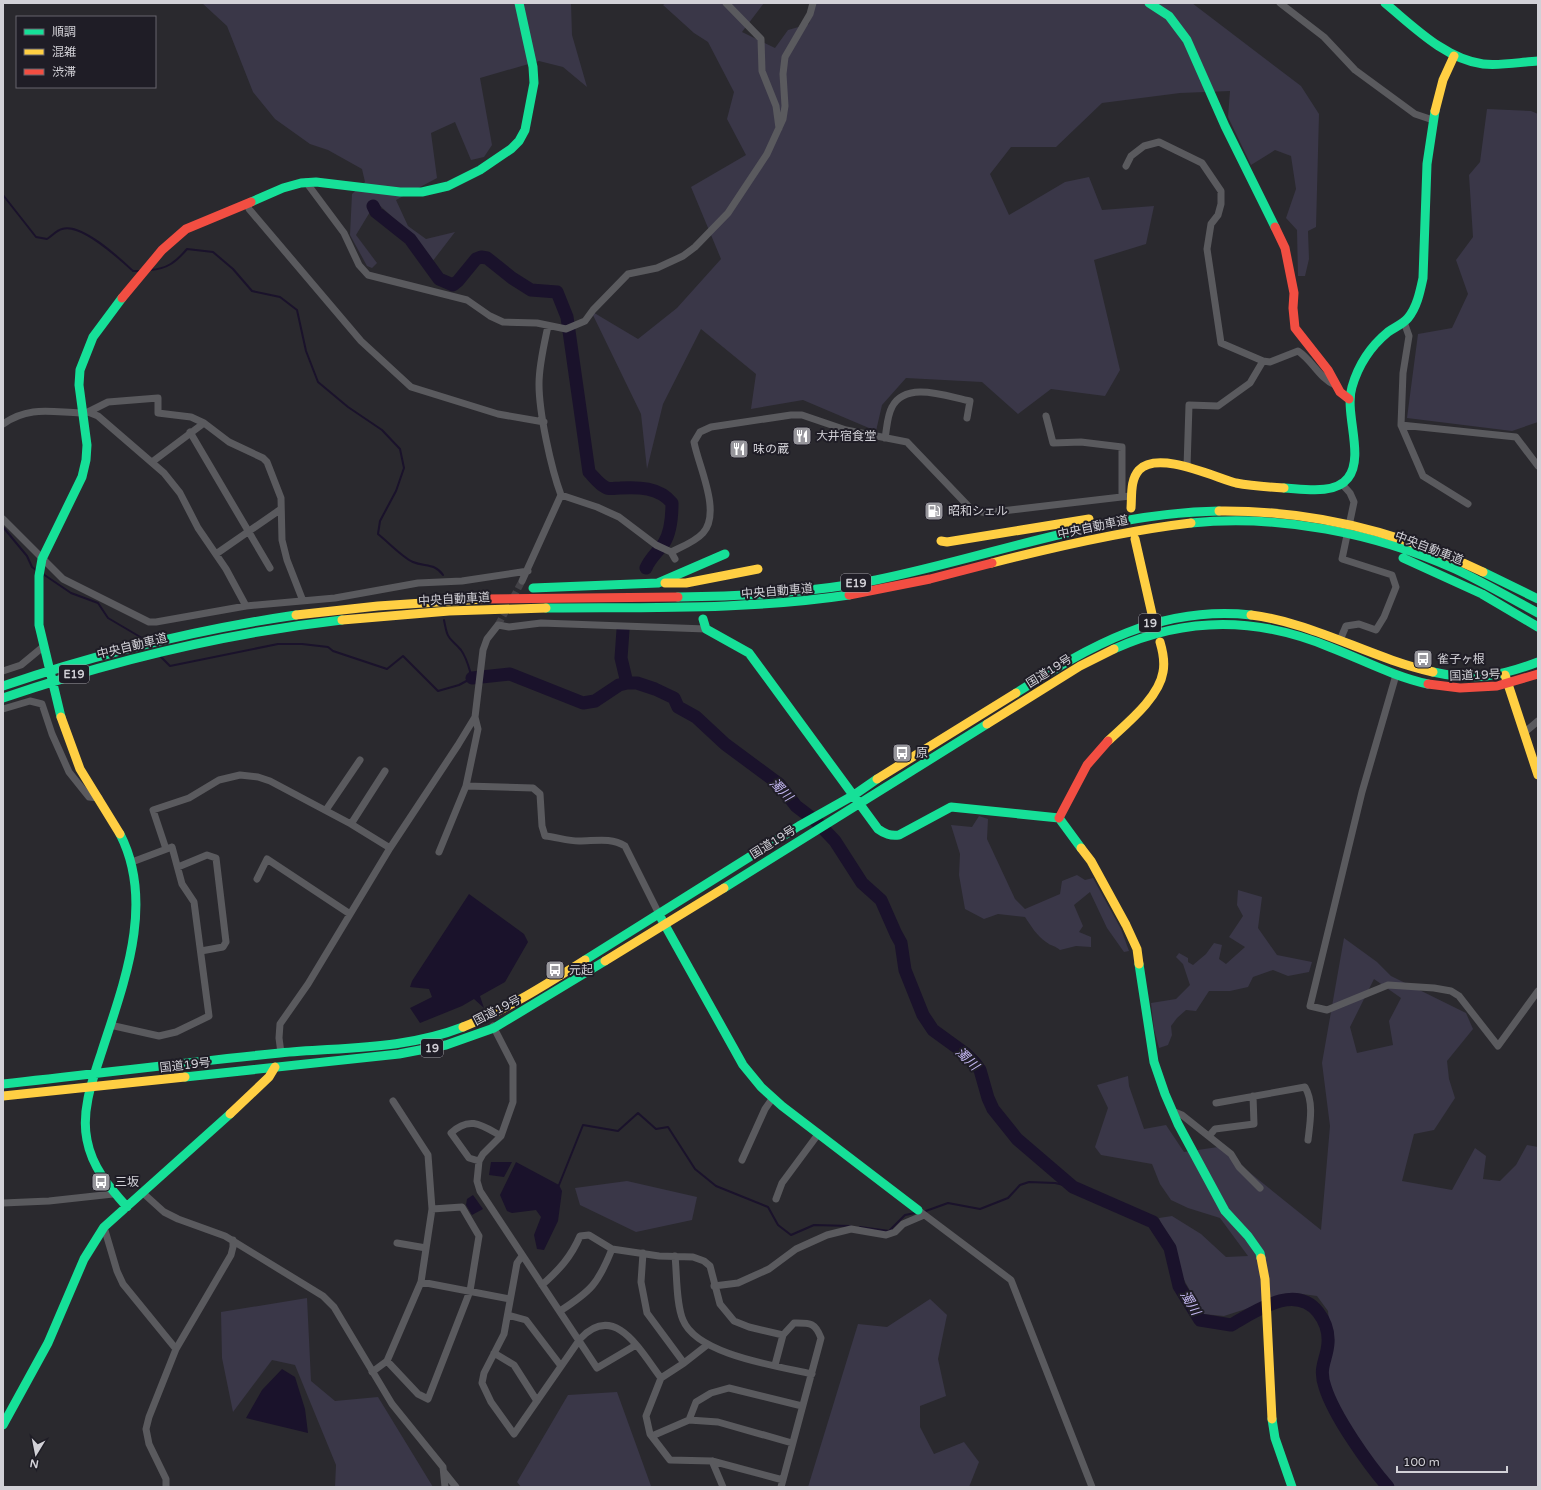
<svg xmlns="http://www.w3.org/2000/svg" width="1541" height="1490" viewBox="0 0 1541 1490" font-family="'Varela Round','Noto Sans JP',sans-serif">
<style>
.green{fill:#3a3748;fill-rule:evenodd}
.water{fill:#1a122b}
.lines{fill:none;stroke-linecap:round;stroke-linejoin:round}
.stream{stroke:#1a122b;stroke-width:2}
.river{stroke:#1a122b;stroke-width:13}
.street-tunnel{stroke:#434247;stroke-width:7;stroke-dasharray:7 3.5;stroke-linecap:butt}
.street{stroke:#5a5a5e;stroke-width:7}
.fast{stroke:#16e098;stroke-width:9}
.slow{stroke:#ffcf43;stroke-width:9}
.jam{stroke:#f24e42;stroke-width:9}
.labels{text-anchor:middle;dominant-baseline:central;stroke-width:4;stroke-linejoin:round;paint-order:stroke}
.shield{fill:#1f1d26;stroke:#9c9ba2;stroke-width:1}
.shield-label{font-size:11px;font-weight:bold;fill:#d2d1d7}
.poi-label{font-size:12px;fill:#d2d1d7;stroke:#1f1d26;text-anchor:start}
.street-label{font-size:12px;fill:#d2d1d7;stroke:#1f1d26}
.water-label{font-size:13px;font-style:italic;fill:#c3b7f1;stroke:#1f1d26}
</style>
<rect width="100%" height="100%" fill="#2a292e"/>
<path class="green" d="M202,3H571L572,35L587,87L563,67L539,61L480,78L492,145L484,157L471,160L455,122L431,133L437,178L396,200L408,226L426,239L455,232L432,262L412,235L376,202L356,235L377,263L372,268L367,266L350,235L352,194L365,182L362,169L328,150L310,144L275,119L253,92L227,26Z
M666,3H764L742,32L775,48L788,30L809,24L815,3H1192L1301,86L1319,114L1316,227L1308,231L1309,259L1305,276H1298L1297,230L1286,218L1296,189L1291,156L1275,150L1251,165L1228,117L1230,91L1180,93L1102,103L1056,147H1011L990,174L1009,215L1065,182L1089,177L1102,210L1154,206L1146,244L1094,260L1120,370L1105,396L1051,389L1018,414L982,382L906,378L882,405L876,431L803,400L751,409L756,374L701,329L663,404L647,469L641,414L591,311L638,339L677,308L721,259L691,187L746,155L727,119L734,92L708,42L694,33L663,5Z
M1487,109L1531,111L1538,114V422L1512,431L1407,418L1418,334L1452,328L1468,294L1456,260L1473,237L1469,175L1480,162Z
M979,816L988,819L987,839L1015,899L1025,909L1060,894L1062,881L1077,875L1085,880L1093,878L1121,929L1129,951L1124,952L1107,928L1090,892L1074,905L1083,926L1079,932L1091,937V947L1076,946L1060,950C1056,946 1051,946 1046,942C1037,936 1031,926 1025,917L998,914L984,919L965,909L959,875L960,854L951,825L972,827Z
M1238,890L1262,897L1258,928L1277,955L1312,962L1309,972L1288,976L1273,970L1253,977L1248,987L1230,991H1209L1196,1011L1186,1010L1177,1018L1171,1026L1172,1035L1168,1045L1159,1048L1154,1029L1151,1003L1176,999L1190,985L1183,964L1176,957L1179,953L1188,958V962L1193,965L1206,954L1214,943L1222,945L1219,959L1226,964L1245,947L1229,937L1243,916L1237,905Z
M1344,938L1377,962L1391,976L1466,1013L1473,1029L1447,1061L1449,1079L1455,1098L1434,1130L1414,1134L1402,1181L1452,1190L1475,1148L1486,1156L1483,1179L1500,1181L1516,1165L1527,1145L1538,1147V1487H1394L1383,1476L1337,1411L1326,1386L1324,1366L1331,1346L1328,1311L1317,1296L1295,1293L1224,1316L1203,1314L1183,1278L1159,1218L1172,1216L1201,1234L1226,1257L1248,1256L1220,1218L1188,1208L1171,1200L1160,1184L1152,1164L1101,1155L1095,1147L1108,1108L1097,1085L1128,1076L1129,1086L1144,1129L1166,1125L1184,1152L1218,1147L1321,1230L1330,1126L1322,1063ZM1374,979L1401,998L1389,1021L1393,1045L1357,1053L1350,1027Z
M627,1181L697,1197L692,1220L636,1232L580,1205L575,1188Z
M307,1298L311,1381L335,1401L378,1397L433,1487H335L336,1465L295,1365L272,1360L233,1412L222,1358L221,1312Z
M930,1299L947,1315L938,1359L946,1396L920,1406V1427L934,1454L964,1442L979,1462L969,1487H808L858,1324L887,1327Z
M617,1392L651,1486L654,1487H521L517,1482L568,1395Z"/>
<path class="water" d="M469,894L524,934L528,942L505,982L480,996L484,1008L474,999L462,1006L420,1023L410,1008L432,997L429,989L410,987L412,981Z
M491,1162H512L504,1177L489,1175Z
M516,1162L559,1185L562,1191L558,1221L544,1250L537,1249L534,1235L541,1217L536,1210L512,1213L507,1211L500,1195Z
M473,1195L483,1209L472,1215L466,1205L467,1199Z
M282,1369L295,1377L305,1409L308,1433L246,1418L262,1390Z"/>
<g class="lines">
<path class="stream" d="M3,195L36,237L47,239C52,236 57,230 62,229C81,222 120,259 133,271H139
M150,270C167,269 176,262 187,249L213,252L233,269L252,291L280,297L297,310L306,351L318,382L348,407L382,430L400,449L404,468L396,491L380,521L378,534C387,541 403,558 413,562C425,567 435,563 443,575
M3,527L27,556L32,567L36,570
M43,574L71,593L98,603L108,618L142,638
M161,657L170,666L278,644H302L328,647L333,651L387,669L403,656L438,691L459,685L472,678C469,668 467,658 461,650C449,636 448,642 444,620
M559,1185L583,1125L618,1131L638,1113L656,1129L668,1127L695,1169L716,1186L768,1207L778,1225L791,1235L814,1225L850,1226
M923,1212L948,1203L980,1209L1008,1198L1020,1185L1029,1182L1055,1183L1073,1187
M860,1227L889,1231L905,1215L915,1213"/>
<path class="river" d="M373,206L376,212L410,239L439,279L453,285L458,281L476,259L481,257L487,258L512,278L531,290L557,292L567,317L589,472C594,477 599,484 605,487C609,490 615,488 620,488C638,487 659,487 672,503C672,515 671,532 664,543C658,552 650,558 646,568
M623,630L621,658L627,683
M472,678L510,674L583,703L595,701L619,685L627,683H637L655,689L674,698L678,707L696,717L725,744L779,784L796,806L817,822L835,841L862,883L881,900L896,934L901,943L905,970L923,1015L933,1030L966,1054L975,1063L980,1070L988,1098L993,1109L1017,1139L1073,1187L1153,1222L1170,1248L1179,1286L1200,1320L1231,1325C1256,1311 1295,1283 1318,1312C1325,1321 1329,1330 1328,1343C1327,1360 1318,1367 1325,1387C1334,1416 1368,1464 1388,1487"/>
<path class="street-tunnel" d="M513,598L522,581
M498,625L508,607"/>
<path class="street" d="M726,3L761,39L762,71L776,106L779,128
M1280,3L1324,37L1355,70L1415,114L1433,120
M1126,166L1131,156L1144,146L1159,142L1202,163L1221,191V204L1218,215L1211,224L1207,249L1221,343L1263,361L1270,362L1298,351C1312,360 1320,379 1335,385
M306,182L344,233L359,265L368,275L467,300L490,316L503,322L537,323L566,329L585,321L593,310L628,274L657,268L683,256L695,247L728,213L767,154L783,119L785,106L783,74L785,57L810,14L813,3
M247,203L249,209L361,341L411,387L498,414L544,422
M1404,322L1409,336L1403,373L1401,425L1423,476L1468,504
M88,412L108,402L158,398V413L191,417L204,423
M1046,416L1053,443L1081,442L1122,447V496
M3,424C29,406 50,412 80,413L88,412L98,416L164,473L180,493L198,528L226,569L246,606
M1401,425L1516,437L1538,466
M190,432L270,568
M885,438C887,428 887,416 892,407C906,380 948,397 970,401L967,418
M152,462L204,423L229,442L263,458L267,462L281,498L282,540L287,560L303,601
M1187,467L1189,405L1218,406L1250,383L1263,361
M561,495L597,507L619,517L656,545L671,552L675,559
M3,519L63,579L149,622H156L246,606L335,598L418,583L462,581L528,571
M671,552C681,547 695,542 703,533C722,512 698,465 694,442L700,432L711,427L791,415H802L846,430L907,442L971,509L985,513L1130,496
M216,554L281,509
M522,581L561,495C551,468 539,413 539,384C539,365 544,345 548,326
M1340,640L1346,626L1359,624L1376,630L1384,617L1396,587L1392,575L1342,559L1354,502L1350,493L1341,483
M3,671L21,665L44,646
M1396,675L1362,792L1310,1006L1327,1010L1388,985L1434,988L1451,991L1459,996L1498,1046L1538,991
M3,709L30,701L42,704L52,734L69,772L89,797L99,798
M1525,732L1538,721
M466,786L533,788L540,794L542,826L545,836C556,837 568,841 579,841C595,841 611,837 625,846L659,914
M326,810L360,760
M351,824L385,771
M166,849L153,810L189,798L219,780L240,775L258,777L270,781L351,824L390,848
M439,852L466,786L478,729L475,717
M178,867L207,855L216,858L226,942L223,947L201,951
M257,879L267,859L350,914
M110,1025L159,1036L176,1032L209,1016L194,902L182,884L172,847L132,862
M493,1026L513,1065V1102L501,1136L483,1154L479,1161L477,1181L480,1191L597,1368L636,1345
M281,1053L279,1038L280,1024L308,984L390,848L458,745L475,717L483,650L487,639L498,625L509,627L541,623L706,629
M393,1101L428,1155L432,1209
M1216,1103L1305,1087C1314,1102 1310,1123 1308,1140
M1172,1111L1182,1115L1231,1154L1239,1167L1260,1188
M1209,1136L1215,1129L1254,1124L1253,1096
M742,1160L765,1109L772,1099
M479,1161L469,1158L451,1133C470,1115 483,1126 501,1136
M143,1193L164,1212L178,1219L225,1236L323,1296L334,1307L392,1404L443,1467L445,1487
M776,1199L782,1183L819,1133
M3,1203L49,1201L113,1194
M918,1210L1011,1280L1092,1487
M104,1227L117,1271L123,1284L176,1349
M397,1243L426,1248
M643,1253L641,1282L647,1313L684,1363
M522,1256L517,1263L504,1334L484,1373L482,1383L491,1402L514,1434L580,1339C615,1301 641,1352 661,1378
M675,1256C677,1275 676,1304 683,1320C697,1355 778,1366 812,1374
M542,1285C559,1270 571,1257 580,1236L589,1235L612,1249L659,1256L693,1257L704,1261L710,1266L720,1304L734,1321L749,1327L783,1335L794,1323C810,1323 815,1322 821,1338L781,1487
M714,1286L738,1283L769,1269L796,1249L827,1235L851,1229L886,1235L895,1232L903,1224L924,1215
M560,1311C591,1291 598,1284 612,1249
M508,1315L526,1320L561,1366
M707,1345L684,1363L661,1378L646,1416L650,1434L670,1460L712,1461L783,1480
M494,1353L514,1365L537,1401
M387,1361L418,1394L428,1399L470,1291L479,1236L462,1207L432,1209L421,1282
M775,1365L783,1335
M372,1372L387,1361L421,1282L510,1299
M689,1420L696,1402L711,1393L729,1388L802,1406
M652,1436L689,1420L718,1422L792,1443
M712,1461L723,1487
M444,1472L456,1487
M166,1487V1479L149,1444L146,1429L149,1417L176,1349L231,1255L233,1247V1240"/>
<path class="fast" d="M1149,3L1169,16L1187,40L1225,126L1275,227
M1385,3C1413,26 1445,59 1483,64C1501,66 1520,62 1538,61
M251,202L283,188L301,183L316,182L400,192H422L448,186L480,170L511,149L519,141L525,130L534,83L533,67L519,3
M1284,488C1304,489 1335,495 1348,478C1365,456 1344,413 1352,387C1358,366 1371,346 1388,332C1395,327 1403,324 1408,318C1417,307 1420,292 1423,278L1427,164L1435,111
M1191,523C1279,514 1375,533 1455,569C1483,582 1510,598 1538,613
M1403,558L1482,594L1538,627
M1483,572L1538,599
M533,588L658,583L725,554
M678,597C744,596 811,593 876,580C990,557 1102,513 1219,511
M546,608C648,607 749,610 849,595
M703,619L706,629L749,653L878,829C885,834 890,836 899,835L951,807L1059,818L1081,848
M1114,649C1187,616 1258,617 1332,648C1363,660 1395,677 1428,684
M1433,672C1474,681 1499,677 1538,662
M3,686C100,653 195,630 296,615
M1016,693C1090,646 1160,605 1251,615
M3,698C114,660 226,633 342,620
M61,717L39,625V576L42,559L82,477L86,460L87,445L79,385L80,370L93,337L122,298
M120,834C156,904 123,985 101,1054C92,1081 81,1112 87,1140C92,1167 109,1187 127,1207
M724,888L987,724
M661,918L743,1065L761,1087L782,1106L918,1210
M585,960L799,826L854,795L877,779
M1139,964L1154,1062L1165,1094L1178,1124L1225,1211L1248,1236L1260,1253L1261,1258
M185,1077L399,1054L446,1045L494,1028L605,961
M3,1084C95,1074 188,1062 280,1053C342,1047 404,1050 463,1027
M1272,1419L1275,1438L1292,1487
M3,1425L48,1343L84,1259L104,1227L230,1114"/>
<path class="slow" d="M1435,111L1443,80L1454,56
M1131,508C1132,496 1130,480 1139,470C1158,450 1214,477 1236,483C1252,486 1268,487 1284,488
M1219,511C1312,510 1400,532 1483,572
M1135,539L1152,614
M941,541L947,542L1089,519
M992,563C1058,546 1123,531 1191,523
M665,583H686L758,569
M296,615L378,606L483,599
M1251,615C1315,623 1370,658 1433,672
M342,620L449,611L546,608
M1505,675L1538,775
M61,717L80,769L120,834
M987,724L1080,666L1114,649
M1108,741C1126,724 1159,698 1163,672C1165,662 1163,652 1160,642
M877,779L1016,693
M1081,848L1091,861L1126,925L1137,949L1139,964
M605,961L724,888
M463,1027C506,1010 545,985 585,960
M3,1096L185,1077
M230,1114L269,1077L275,1067
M1261,1258L1265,1279L1272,1419"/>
<path class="jam" d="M1275,227L1285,248L1294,293L1293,308L1295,328L1328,370L1340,392L1349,399
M122,298L162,250L186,229L251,202
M849,595L930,579L992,563
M483,599L678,597
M1428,684L1460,688L1497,686L1538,674
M1059,818L1087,765L1108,741"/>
</g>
<defs>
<symbol id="restaurant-square" viewBox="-11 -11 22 22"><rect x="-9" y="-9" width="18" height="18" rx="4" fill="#97969c" stroke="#1f1d26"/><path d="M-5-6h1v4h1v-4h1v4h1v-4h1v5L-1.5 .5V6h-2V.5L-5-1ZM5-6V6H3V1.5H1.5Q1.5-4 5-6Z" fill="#fff"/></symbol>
<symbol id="fuel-square" viewBox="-11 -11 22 22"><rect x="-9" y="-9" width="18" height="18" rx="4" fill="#97969c" stroke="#1f1d26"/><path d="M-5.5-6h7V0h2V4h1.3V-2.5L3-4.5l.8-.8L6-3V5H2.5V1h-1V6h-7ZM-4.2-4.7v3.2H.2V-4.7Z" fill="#fff"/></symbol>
<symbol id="bus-square" viewBox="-11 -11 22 22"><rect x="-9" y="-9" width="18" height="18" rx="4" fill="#97969c" stroke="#1f1d26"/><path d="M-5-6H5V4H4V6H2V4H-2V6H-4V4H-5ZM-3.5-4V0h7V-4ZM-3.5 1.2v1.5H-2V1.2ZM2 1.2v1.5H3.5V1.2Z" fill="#fff"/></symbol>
</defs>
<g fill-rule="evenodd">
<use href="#restaurant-square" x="791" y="425" width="22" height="22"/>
<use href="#restaurant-square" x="728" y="438" width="22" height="22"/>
<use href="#fuel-square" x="923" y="500" width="22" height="22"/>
<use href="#bus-square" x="1412" y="648" width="22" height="22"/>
<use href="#bus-square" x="891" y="742" width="22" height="22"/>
<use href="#bus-square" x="544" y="959" width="22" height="22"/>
<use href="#bus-square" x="90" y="1171" width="22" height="22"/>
</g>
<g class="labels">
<g class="shield">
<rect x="841" y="574" width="30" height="18" rx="3"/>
<rect x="1139" y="614" width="22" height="18" rx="3"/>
<rect x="59" y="665" width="30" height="18" rx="3"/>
<rect x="421" y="1039" width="22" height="18" rx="3"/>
</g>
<g class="shield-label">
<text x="856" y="583">E19</text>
<text x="1150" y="623">19</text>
<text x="74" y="674">E19</text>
<text x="432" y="1048">19</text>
</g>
<g class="poi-label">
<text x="816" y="436">大井宿食堂</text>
<text x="753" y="449">味の蔵</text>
<text x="948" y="511">昭和シェル</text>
<text x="1437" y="659">雀子ヶ根</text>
<text x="916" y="753">原</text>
<text x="569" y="970">元起</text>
<text x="115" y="1182">三坂</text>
</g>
<g class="street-label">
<text transform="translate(1093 527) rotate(-12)">中央自動車道</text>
<text transform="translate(1429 548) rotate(21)">中央自動車道</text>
<text transform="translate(777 591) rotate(-5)">中央自動車道</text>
<text transform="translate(454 599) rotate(-3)">中央自動車道</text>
<text transform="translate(132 646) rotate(-14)">中央自動車道</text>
<text transform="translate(1049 671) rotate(-32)">国道19号</text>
<text transform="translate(1475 675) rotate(-2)">国道19号</text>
<text transform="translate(773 842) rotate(-32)">国道19号</text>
<text transform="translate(497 1010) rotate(-27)">国道19号</text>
<text transform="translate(185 1065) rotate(-6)">国道19号</text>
</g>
<g class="water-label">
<text transform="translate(781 790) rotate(46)">濁川</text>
<text transform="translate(967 1059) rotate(44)">濁川</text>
<text transform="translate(1190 1303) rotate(59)">濁川</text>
</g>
</g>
<rect width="1541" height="1490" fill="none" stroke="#d2d1d7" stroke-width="8"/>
<rect x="16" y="16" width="140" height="72" fill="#1f1d26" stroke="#67656d"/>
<rect x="24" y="29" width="20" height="6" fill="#16e098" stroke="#67656d"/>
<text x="52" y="36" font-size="12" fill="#d2d1d7">順調</text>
<rect x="24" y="49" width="20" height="6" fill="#ffcf43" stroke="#67656d"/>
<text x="52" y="56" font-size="12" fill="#d2d1d7">混雑</text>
<rect x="24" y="69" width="20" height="6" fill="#f24e42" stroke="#67656d"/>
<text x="52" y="76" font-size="12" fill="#d2d1d7">渋滞</text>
<g transform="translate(36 1454) rotate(190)" stroke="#1f1d26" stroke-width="3" paint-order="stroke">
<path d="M0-3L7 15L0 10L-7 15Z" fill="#d2d1d7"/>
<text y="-6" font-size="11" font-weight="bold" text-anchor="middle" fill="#d2d1d7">N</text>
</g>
<path d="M1397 1466v6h110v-6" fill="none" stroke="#d2d1d7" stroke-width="2"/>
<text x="1403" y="1466" font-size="12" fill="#d2d1d7" stroke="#1f1d26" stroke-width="3" paint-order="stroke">100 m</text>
</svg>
